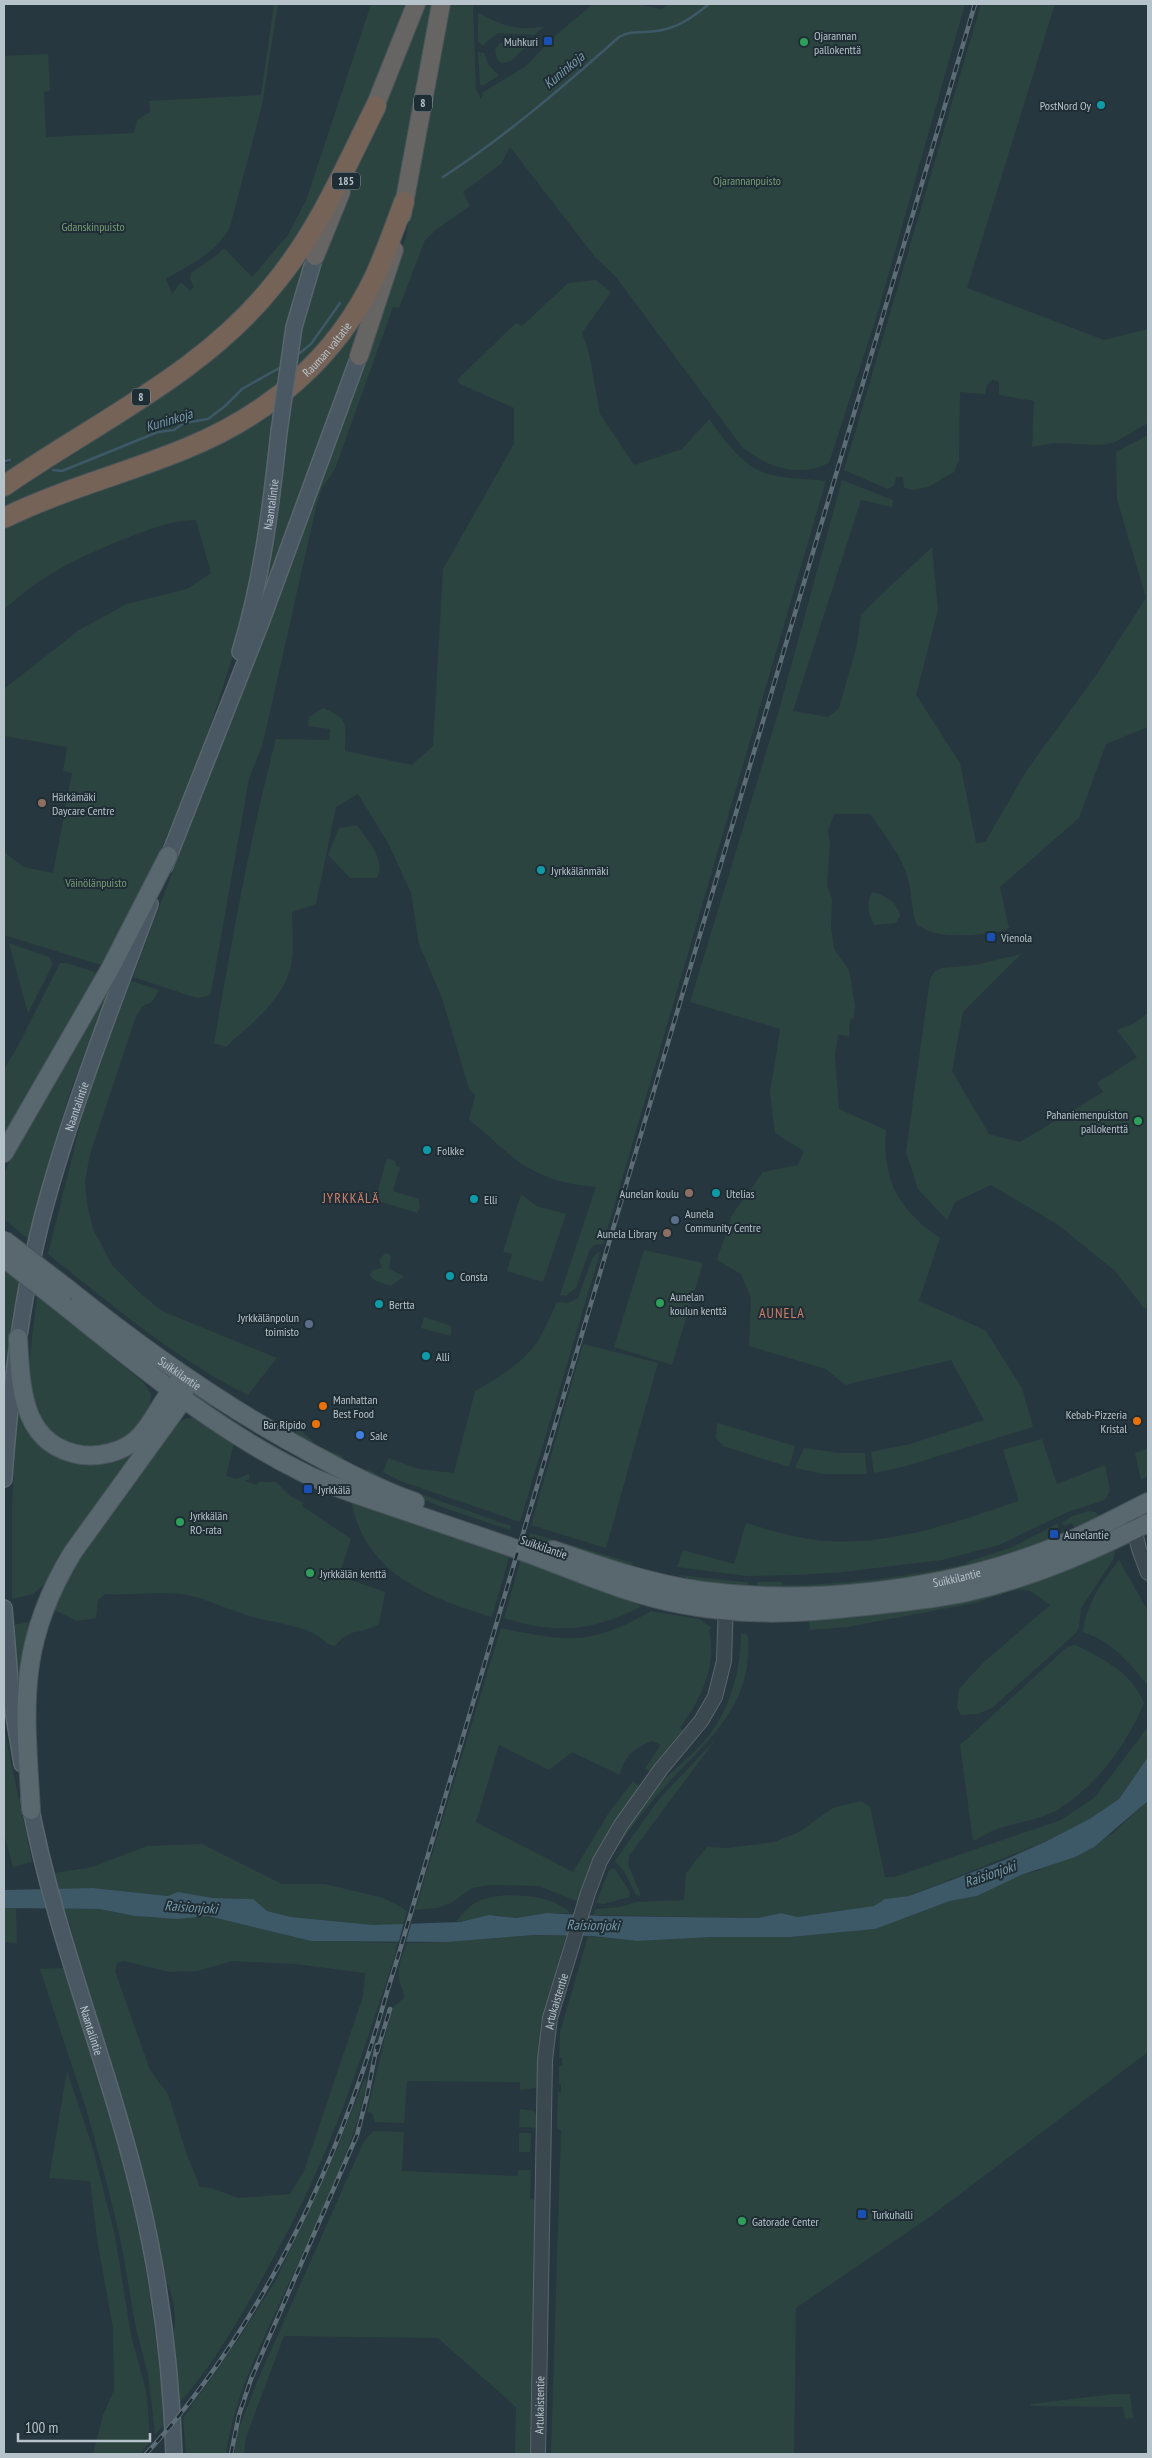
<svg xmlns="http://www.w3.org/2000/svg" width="1152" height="2458" viewBox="0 0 1152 2458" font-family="'PT Sans Narrow',sans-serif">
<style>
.green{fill:#2c443f;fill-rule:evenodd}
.water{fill:#3d5867}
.pier{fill:#27373f}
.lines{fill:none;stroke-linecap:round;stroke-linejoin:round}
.stream{stroke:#3d5867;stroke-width:2.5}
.tertiary-casing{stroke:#59666d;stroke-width:16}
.secondary-casing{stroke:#59666d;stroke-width:18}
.primary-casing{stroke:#47545b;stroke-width:20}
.trunk-casing{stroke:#45535a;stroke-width:20}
.motorway-casing{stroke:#45535a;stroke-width:22}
.tertiary{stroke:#3b484f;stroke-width:14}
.secondary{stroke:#495862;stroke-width:15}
.primary{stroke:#59676f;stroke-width:18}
.trunk{stroke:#676564;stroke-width:18}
.motorway{stroke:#756358;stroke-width:20}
.rail-casing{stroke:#5d6d76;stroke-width:4.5}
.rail{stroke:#1f2d34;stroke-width:2.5;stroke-dasharray:8;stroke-linecap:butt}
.secondary-bridge-casing{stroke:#59666d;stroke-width:18;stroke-linecap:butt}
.primary-bridge-casing{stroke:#47545b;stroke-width:20;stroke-linecap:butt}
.secondary-bridge{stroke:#495862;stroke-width:15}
.primary-bridge{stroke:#59676f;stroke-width:18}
.transit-dot{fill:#1a4fb4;stroke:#1f2d34;stroke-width:2}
.leisure-dot{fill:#2e9e5b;stroke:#1f2d34;stroke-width:2}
.culture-dot{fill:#0f9aa8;stroke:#1f2d34;stroke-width:2}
.education-dot{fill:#8d6e63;stroke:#1f2d34;stroke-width:2}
.service-dot{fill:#5c6f8a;stroke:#1f2d34;stroke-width:2}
.food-dot{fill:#e8710a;stroke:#1f2d34;stroke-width:2}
.shop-dot{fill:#3f7fe0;stroke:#1f2d34;stroke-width:2}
.labels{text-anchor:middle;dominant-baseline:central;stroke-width:4;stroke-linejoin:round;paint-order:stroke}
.shield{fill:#1f2d34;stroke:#89969d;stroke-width:1}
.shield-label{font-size:11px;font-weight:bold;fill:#b7c3ca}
.poi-label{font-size:12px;fill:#b7c3ca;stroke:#1f2d34;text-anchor:start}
.park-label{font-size:12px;fill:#779e76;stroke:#1f2d34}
.street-label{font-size:12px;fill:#b7c3ca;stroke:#1f2d34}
.water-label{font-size:14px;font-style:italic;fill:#799aaa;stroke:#1f2d34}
.neighbourhood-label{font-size:14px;letter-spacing:1px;fill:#d07f6b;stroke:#1f2d34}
</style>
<rect width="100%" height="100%" fill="#27373f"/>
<path class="green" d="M274,4H278L262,105L230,227C218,252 189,265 166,279L172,294L179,284L182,283L190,291L194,287L190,279L191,273L218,254L224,248L252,277L288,235L307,198L371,4H409L374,95L308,221L259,291L192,354L4,477V463L7,464L13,460L4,458V56L48,54L50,91L44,92L46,137L134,133L137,120L150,112L149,101L261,95Z
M421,4H435L391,226L334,335L292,371L307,301L330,229L361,158Z
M449,4H473L476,89L481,99L483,92L525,67L555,36L593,4H635L661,9L669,4H965L877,315L829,463C797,478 769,468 742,447L616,277L595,257L510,147L501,164L463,192L470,206L438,228L425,240L399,308L393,307L335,469L322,488L317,503L263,743L249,779L211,993L207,996L197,998L133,977L385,305L406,236Z
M981,4H1055L967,288L1104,340L1148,329V423L1115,442L1103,445L1053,443L1032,447L1034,401L999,395V382L993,379L987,385L985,394L960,392L959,460L954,472L928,487L913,490L904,488L903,477H896L894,486L888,489L844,470Z
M478,13C503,25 516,32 545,26L534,35L498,33L482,46L478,41Z
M510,41L526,47L511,61L502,63L497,59L495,50L500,43Z
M478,52L484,53L488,64L498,75L497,77L482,86L480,84Z
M317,229L280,387L242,415L4,513V492L190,373Z
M380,275L256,616L289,397Z
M596,280L611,292L582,333L589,353L600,414L634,465L682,449L709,419C725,440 743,469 772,475C789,479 809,479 826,481L603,1244L594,1245L590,1249L576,1288L566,1296L560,1295L596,1187C578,1185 560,1183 543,1175C515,1164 492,1138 469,1119L475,1096L469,1089L442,998L419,944L411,893L388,843L358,794L336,807L316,904L292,912C292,928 294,944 292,959C288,997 252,1022 226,1047L214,1043C232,941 249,840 276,739L329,740L330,729L308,726L309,717L323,708C351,719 345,725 345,751L412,765L433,746L443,569L514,444V408L460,384L457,380L516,323L522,326L568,283Z
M274,407C274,438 270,467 266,497C245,660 180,822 104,966L4,935V852L24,867L53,873L72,773L63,771L67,747L4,736V689L79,630L127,604L187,589L211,573L196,520C172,520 151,529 129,537C80,557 43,573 4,610V525Z
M1148,435V727L1106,744L1079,818L1000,887L1009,928C993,936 953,937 935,933C929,932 922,927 917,925C910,910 913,894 908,879C901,854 884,835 870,814H834L828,831L830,844L827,885L832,899L831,927L834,949L849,970L855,1006L854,1018L850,1020L849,1036L838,1035L835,1056L839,1109L886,1130C882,1181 899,1210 940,1238L919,1301L985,1330L1022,1388L1033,1427L903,1467L874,1473L871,1452L910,1444L984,1420L951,1360L845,1385L826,1369L749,1346L751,1298L741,1274L717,1260L732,1215L763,1172L798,1165L804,1151L775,1133L770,1093L780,1029L690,1002L779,710L842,480L893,500L892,507L861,500L793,711L828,717L839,708L857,645L861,614L932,547L938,610L916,695L960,763L976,843L985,842L1027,770L1094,678L1146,598L1117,499L1116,452Z
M357,825C367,840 387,860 377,878H350L328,855L339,828Z
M872,892C886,895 896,902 900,915L896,923L874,925C868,913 866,905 872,892Z
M9,943L49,957L53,964L28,1013Z
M1021,954L963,1012L952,1071L989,1134L1020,1142L1103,1092L1097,1083L1137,1057L1117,1030L1135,1023L1148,1013V1307L1144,1308L1115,1271L1057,1224L991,1185L955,1202L947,1220L918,1189L906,1152L930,979L934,972L942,968L975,965Z
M60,963H66L101,974L4,1141V1069L17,1048Z
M117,971L70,1092L28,1239L4,1219V1173L42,1098Z
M131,981L159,990L152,1002L143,1006L136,1016L90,1154L85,1181L87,1204L93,1229L112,1265L139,1292L162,1311L277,1358L248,1395C175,1359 112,1305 48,1254L86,1101Z
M387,1158L395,1161L396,1166L400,1167L393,1191L419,1199L420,1208L417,1213L375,1200Z
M521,1194L536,1206L566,1214L543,1282L507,1271L512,1254L503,1252Z
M644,1250L703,1263L672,1365L614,1347Z
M598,1252L600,1253L520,1522L400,1481L383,1472L388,1458L419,1469L454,1473L475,1391C497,1379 528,1360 540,1337C547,1326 551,1314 557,1302L568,1303L578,1298L592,1259Z
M385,1253L391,1255L389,1269L404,1276L391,1286L376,1281L370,1276L372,1270L382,1268L379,1260Z
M4,1265L21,1278L4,1382Z
M37,1296L143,1382L151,1394L150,1408L133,1434L109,1449L67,1446L37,1420L28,1373Z
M424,1317L451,1326V1336L421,1328Z
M583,1344L658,1363L606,1548L531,1525Z
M18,1406L65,1456L147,1436L50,1579L33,1594L12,1599V1504Z
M192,1418H198L235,1439L226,1476L237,1479L249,1474V1479L245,1481L257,1485L259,1482H276L290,1496L304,1503L302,1506L351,1539L339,1576L385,1592L379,1624C357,1637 353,1625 335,1646C325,1645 321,1636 313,1633C294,1624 273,1623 254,1617C234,1612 216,1603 196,1597C167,1589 135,1596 105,1594L98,1600L96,1618L77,1621L50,1608L58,1585L174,1426L184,1419Z
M293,1423L318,1446L343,1456L342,1460L297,1438Z
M717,1423L795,1446L789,1467L723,1446L716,1438Z
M1042,1439L1057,1484L1105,1465L1110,1490L1105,1500L1068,1512L999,1545L942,1560L843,1572L799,1575L747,1576L677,1567L683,1550L734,1564L746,1523C767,1529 788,1536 809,1539C882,1550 952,1523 1019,1501L1003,1450Z
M804,1448L841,1453H865L867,1474H824L795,1468Z
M1148,1448V1476L1141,1480L1135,1453Z
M367,1468L392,1484L511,1526L510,1530C461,1513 410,1499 366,1472Z
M350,1498L510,1554L492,1617C440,1601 382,1582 359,1527C355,1518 353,1508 350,1498Z
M1089,1511L1095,1512L1100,1518L1075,1529L1072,1523L1064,1526L1062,1523L1072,1516Z
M1057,1524L1059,1529L1047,1534L1049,1539L1030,1551L968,1569L871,1585L755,1590L758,1582H782L783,1585C845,1585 906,1577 967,1564V1562L1010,1548Z
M530,1533L633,1563L632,1566L529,1537Z
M1113,1547L1115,1553L1113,1560L1081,1608L1079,1628L1076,1633L992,1708L978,1714L961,1715L957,1708L959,1689L984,1662L1050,1605L1030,1591L1017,1589L975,1603L847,1627L810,1630L809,1621L1025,1584L1052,1575Z
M521,1558L642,1606C594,1631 555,1635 504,1618Z
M1119,1560L1148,1611V1685C1128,1662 1113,1642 1083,1632C1087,1603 1101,1583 1119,1560Z
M664,1571L678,1575L745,1582H748L750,1588L697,1581Z
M651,1611L699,1619L712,1628L709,1630C717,1668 701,1698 680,1728L683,1730L653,1772L645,1769L661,1745L652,1741C635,1747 624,1756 620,1775L572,1752L549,1770L499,1745L476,1822L573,1872L608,1814L633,1781L643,1789L579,1902L539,1886L490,1885L472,1888L451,1903L437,1908L415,1910L501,1628C567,1642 590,1646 651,1611Z
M35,1621L20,1684L13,1625Z
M741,1634H746L748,1637C753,1705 709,1739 667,1784C647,1806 630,1829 613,1853L611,1852C623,1834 634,1815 647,1798C661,1780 681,1765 697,1749C728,1718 740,1677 741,1634Z
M1075,1645C1104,1659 1131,1672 1144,1703C1128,1743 1096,1786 1059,1809C1040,1820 1017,1822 997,1829C989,1832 981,1837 973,1841L960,1745L1067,1647Z
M1148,1727V1757L1119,1799L1091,1818L1047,1841L909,1896L886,1899L875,1906L796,1917L781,1913L758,1918L593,1915L595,1909L620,1907L636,1902L684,1900L686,1873L707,1847L728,1848L774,1842L799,1832L833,1808L861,1801L870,1807L885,1877H894L1061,1820L1095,1797Z
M4,1728L32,1862L13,1867L4,1833Z
M716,1739L629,1856L628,1864L641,1896L636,1895L624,1871L615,1861L659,1799Z
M1148,1801V2052L931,2216L796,2308L794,2454H551L561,2130L557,2128L558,2092L561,2093V2084H559V2066H562V2058L559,2057L560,2032L588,1936L637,1941L713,1937H790L873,1929L950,1901L977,1896L1021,1875L1037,1871L1112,1834Z
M202,1844L282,1884H325L383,1898L403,1908L407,1912L403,1925H374L291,1917L267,1911L252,1899L213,1898L183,1893L168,1896L93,1888L59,1889L55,1873L92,1867L147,1846Z
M614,1868L630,1892L629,1897L604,1904L596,1903L609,1870Z
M508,1895C533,1896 551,1897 571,1913H547L516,1918L496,1915L456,1922C472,1900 482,1898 508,1895Z
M4,1908H16L17,1943L4,1942Z
M65,1909H99L135,1916L159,1918L208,1916L311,1941L397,1943L394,1959C372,2024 352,2089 325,2152C306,2198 283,2241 259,2284C235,2326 211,2367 179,2404L173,2336C178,2315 173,2295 164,2276L106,2054ZM124,1961L170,1972L197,1971L232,1961L296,1964L365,1973L363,1996L304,2171L290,2194L238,2198L212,2188L200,2187L187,2155L168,2094L150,2070L115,1971L117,1963Z
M534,1935L566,1936L541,2023L537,2085L535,2088L520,2090V2082L407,2081L404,2123L375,2122L372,2113L367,2112L392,2008L404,1998C404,1990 400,1986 399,1979C397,1967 403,1953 407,1943L447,1942Z
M63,1968C90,2050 117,2132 136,2217C150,2285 158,2354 165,2424L155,2434L148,2374L135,2324L121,2242L107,2184L85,2105L40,1969Z
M67,2071L93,2149L115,2236L131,2335L147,2395L150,2442L140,2454H93L103,2415L114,2390L113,2328L98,2245L90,2181L49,2178Z
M365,2078L367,2081C351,2161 310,2237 276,2311C255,2357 233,2403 226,2454H186L183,2418L240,2337L276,2280L335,2154Z
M520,2109L534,2111L537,2116V2128L519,2127Z
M373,2131L404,2132L402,2171L518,2176V2170H531L530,2198L536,2201L531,2454H515L516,2407L438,2338L284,2336L246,2437L244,2454H234L238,2431L257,2382L363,2143Z
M519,2133H531L530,2152H519Z
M1114,2394H1130L1133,2418L1125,2419L1123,2407L1031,2406V2404Z"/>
<path class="water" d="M1148,1757V1801L1094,1847L1075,1857L1021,1875L977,1896L950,1901L875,1929L790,1937H713L637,1941L592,1936L534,1935L447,1942L311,1941L208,1916L177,1919L135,1916L99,1909L4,1908V1890L93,1888L168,1896L178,1892L213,1898L253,1899L267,1911L291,1917L374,1925L460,1922L489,1915L516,1918L547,1913L603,1916L758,1918L781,1913L797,1917L874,1906L885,1899L909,1896L1002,1861L1047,1841L1091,1818L1119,1799Z"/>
<path class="pier" d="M412,1921L405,1945H398L404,1922Z"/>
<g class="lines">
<path class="stream" d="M443,177C506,136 563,87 619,37C631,30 644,33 657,31C678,28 693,17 709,4
M295,357L311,344L340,303
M4,461L10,460
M53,470L62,471L158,432L174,430L184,423L208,419L225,406L242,389L283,366"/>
<defs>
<g id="tertiary">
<path d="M1130,1511L1139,1549L1148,1573"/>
<path id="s1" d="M538,2454L545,2060L550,2018L588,1893L600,1861L621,1825L661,1769L701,1721L715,1697L724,1661L726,1602"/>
</g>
<g id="secondary">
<path d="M294,327L315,256"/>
<path id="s2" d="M240,652C262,580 271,507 279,432"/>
<path d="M165,866L262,620L359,356"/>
<path id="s3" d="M4,1479C10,1393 20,1306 41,1222C69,1114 111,1009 150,904"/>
<path d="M4,1608L12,1704L22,1764"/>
<path id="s4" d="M29,1799C54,1934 108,2062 140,2196C160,2280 171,2367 174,2454"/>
</g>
<g id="primary">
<path d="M4,1153L110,969L168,856"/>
<path id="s5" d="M68,1289C144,1350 223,1406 309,1452C344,1471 378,1489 415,1502"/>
<path d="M66,1307C141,1367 215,1429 302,1472C326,1485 353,1493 379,1502C420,1516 461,1530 502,1544C561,1564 618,1592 680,1604C739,1616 797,1614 856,1607C893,1603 931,1600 967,1592C1031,1578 1090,1552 1148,1523"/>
<path d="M18,1338C21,1387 21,1446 82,1455C101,1457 121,1452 136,1440C154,1424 161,1399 179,1382"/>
<path id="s6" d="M553,1550C602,1567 651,1584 703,1591C808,1605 932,1591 1031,1556C1072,1542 1110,1521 1148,1502"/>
<path d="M31,1810C25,1707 16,1645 73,1552L183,1400L184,1390"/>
</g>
<path id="trunk" d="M370,119L416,4
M402,215L441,4
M315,256L341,192
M359,356L394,250"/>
<g id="motorway">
<path d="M4,486C96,422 204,373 275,283C318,231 346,166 376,106"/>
<path id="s7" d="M4,518C63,489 127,473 187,448C270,414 337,357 375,276C386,252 395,227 404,202"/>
</g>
</defs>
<use href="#tertiary" class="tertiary-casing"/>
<use href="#secondary" class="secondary-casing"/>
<use href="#primary" class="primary-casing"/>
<use href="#trunk" class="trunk-casing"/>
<use href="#motorway" class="motorway-casing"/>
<use href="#tertiary" class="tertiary"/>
<use href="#secondary" class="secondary"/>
<use href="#primary" class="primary"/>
<use href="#trunk" class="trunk"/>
<use href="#motorway" class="motorway"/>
<defs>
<path id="rail" d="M377,2052L390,2009
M146,2454C242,2349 314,2214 360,2079C374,2040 384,2000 397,1960L975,4
M231,2454L239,2415L251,2379L357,2135L367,2096L377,2045"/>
</defs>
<use href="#rail" class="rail-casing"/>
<use href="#rail" class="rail"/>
<defs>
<path id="secondary-bridge" d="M279,432L294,327"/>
<path id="primary-bridge" d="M4,1240L68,1289
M4,1258L66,1307"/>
</defs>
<use href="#secondary-bridge" class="secondary-bridge-casing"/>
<use href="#primary-bridge" class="primary-bridge-casing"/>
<use href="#secondary-bridge" class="secondary-bridge"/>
<use href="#primary-bridge" class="primary-bridge"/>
</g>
<g class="transit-dot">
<rect x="543" y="36" width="10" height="10" rx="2.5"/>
<rect x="986" y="932" width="10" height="10" rx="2.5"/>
<rect x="303" y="1484" width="10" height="10" rx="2.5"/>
<rect x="1049" y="1529" width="10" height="10" rx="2.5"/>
<rect x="857" y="2209" width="10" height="10" rx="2.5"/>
</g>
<g class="leisure-dot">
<circle cx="804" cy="42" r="5"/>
<circle cx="1138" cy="1121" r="5"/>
<circle cx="660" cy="1303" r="5"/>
<circle cx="180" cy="1522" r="5"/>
<circle cx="310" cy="1573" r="5"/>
<circle cx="742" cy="2221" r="5"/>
</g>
<g class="culture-dot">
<circle cx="1101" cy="105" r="5"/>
<circle cx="541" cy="870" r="5"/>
<circle cx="427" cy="1150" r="5"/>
<circle cx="716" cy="1193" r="5"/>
<circle cx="474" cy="1199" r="5"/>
<circle cx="450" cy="1276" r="5"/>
<circle cx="379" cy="1304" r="5"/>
<circle cx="426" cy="1356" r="5"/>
</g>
<g class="education-dot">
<circle cx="42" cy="803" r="5"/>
<circle cx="689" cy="1193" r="5"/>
<circle cx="667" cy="1233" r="5"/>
</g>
<g class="service-dot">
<circle cx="675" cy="1220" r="5"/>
<circle cx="309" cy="1324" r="5"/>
</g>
<g class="food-dot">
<circle cx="323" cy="1406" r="5"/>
<circle cx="1137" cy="1421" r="5"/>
<circle cx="316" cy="1424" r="5"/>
</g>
<circle class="shop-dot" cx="360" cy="1435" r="5"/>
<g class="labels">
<g class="shield">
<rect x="414" y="94.5" width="18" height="17" rx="4"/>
<rect x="332" y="172.5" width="28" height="17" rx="4"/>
<rect x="132" y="388.5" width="18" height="17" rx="4"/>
</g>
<g class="shield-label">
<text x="423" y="103">8</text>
<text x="346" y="181">185</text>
<text x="141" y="397">8</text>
</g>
<g class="poi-label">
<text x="814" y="35">Ojarannan<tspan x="814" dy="14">pallokenttä</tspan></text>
<text x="538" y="41" text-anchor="end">Muhkuri</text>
<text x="1091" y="105" text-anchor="end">PostNord Oy</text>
<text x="52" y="796">Härkämäki<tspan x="52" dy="14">Daycare Centre</tspan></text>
<text x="551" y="870">Jyrkkälänmäki</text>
<text x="1001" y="937">Vienola</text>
<text x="1128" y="1114" text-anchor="end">Pahaniemenpuiston<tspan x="1128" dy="14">pallokenttä</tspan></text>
<text x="437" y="1150">Folkke</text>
<text x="679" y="1193" text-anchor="end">Aunelan koulu</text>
<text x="726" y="1193">Utelias</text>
<text x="484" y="1199">Elli</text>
<text x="685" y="1213">Aunela<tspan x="685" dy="14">Community Centre</tspan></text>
<text x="657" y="1233" text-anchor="end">Aunela Library</text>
<text x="460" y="1276">Consta</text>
<text x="670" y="1296">Aunelan<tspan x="670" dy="14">koulun kenttä</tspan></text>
<text x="389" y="1304">Bertta</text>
<text x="299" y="1317" text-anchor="end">Jyrkkälänpolun<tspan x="299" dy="14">toimisto</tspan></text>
<text x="436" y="1356">Alli</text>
<text x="333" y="1399">Manhattan<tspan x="333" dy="14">Best Food</tspan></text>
<text x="1127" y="1414" text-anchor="end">Kebab-Pizzeria<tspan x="1127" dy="14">Kristal</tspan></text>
<text x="306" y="1424" text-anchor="end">Bar Ripido</text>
<text x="370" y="1435">Sale</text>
<text x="318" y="1489">Jyrkkälä</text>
<text x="190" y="1515">Jyrkkälän<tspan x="190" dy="14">RO-rata</tspan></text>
<text x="1064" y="1534">Aunelantie</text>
<text x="320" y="1573">Jyrkkälän kenttä</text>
<text x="872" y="2214">Turkuhalli</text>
<text x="752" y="2221">Gatorade Center</text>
</g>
<g class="park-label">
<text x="747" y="180">Ojarannanpuisto</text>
<text x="93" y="226">Gdanskinpuisto</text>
<text x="96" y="882">Väinölänpuisto</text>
</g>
<g class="street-label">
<text stroke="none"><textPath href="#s7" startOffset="369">Rauman valtatie</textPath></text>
<text stroke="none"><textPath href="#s2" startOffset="151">Naantalintie</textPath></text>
<text stroke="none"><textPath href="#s3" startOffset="381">Naantalintie</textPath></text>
<text stroke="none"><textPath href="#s5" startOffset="140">Suikkilantie</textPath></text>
<text transform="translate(544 1547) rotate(19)">Suikkilantie</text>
<text stroke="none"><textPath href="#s6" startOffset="411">Suikkilantie</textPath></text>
<text stroke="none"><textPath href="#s1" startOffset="454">Artukaistentie</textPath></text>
<text stroke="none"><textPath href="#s4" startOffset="240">Naantalintie</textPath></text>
<text stroke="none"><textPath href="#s1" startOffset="49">Artukaistentie</textPath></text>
</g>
<g class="water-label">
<text transform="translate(564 70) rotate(-40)">Kuninkoja</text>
<text transform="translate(169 420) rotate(-17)">Kuninkoja</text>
<text transform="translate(990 1874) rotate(-19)">Raisionjoki</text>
<text transform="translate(191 1907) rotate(4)">Raisionjoki</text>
<text transform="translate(593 1925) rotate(1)">Raisionjoki</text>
</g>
<g class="neighbourhood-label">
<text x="351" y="1198">JYRKKÄLÄ</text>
<text x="782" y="1313">AUNELA</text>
</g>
</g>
<rect width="1152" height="2458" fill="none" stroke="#b7c3ca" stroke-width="10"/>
<path d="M18 2433v8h132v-8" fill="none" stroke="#b7c3ca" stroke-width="2.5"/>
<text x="25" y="2433" font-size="15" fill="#b7c3ca" stroke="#1f2d34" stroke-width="4" paint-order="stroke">100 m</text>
</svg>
